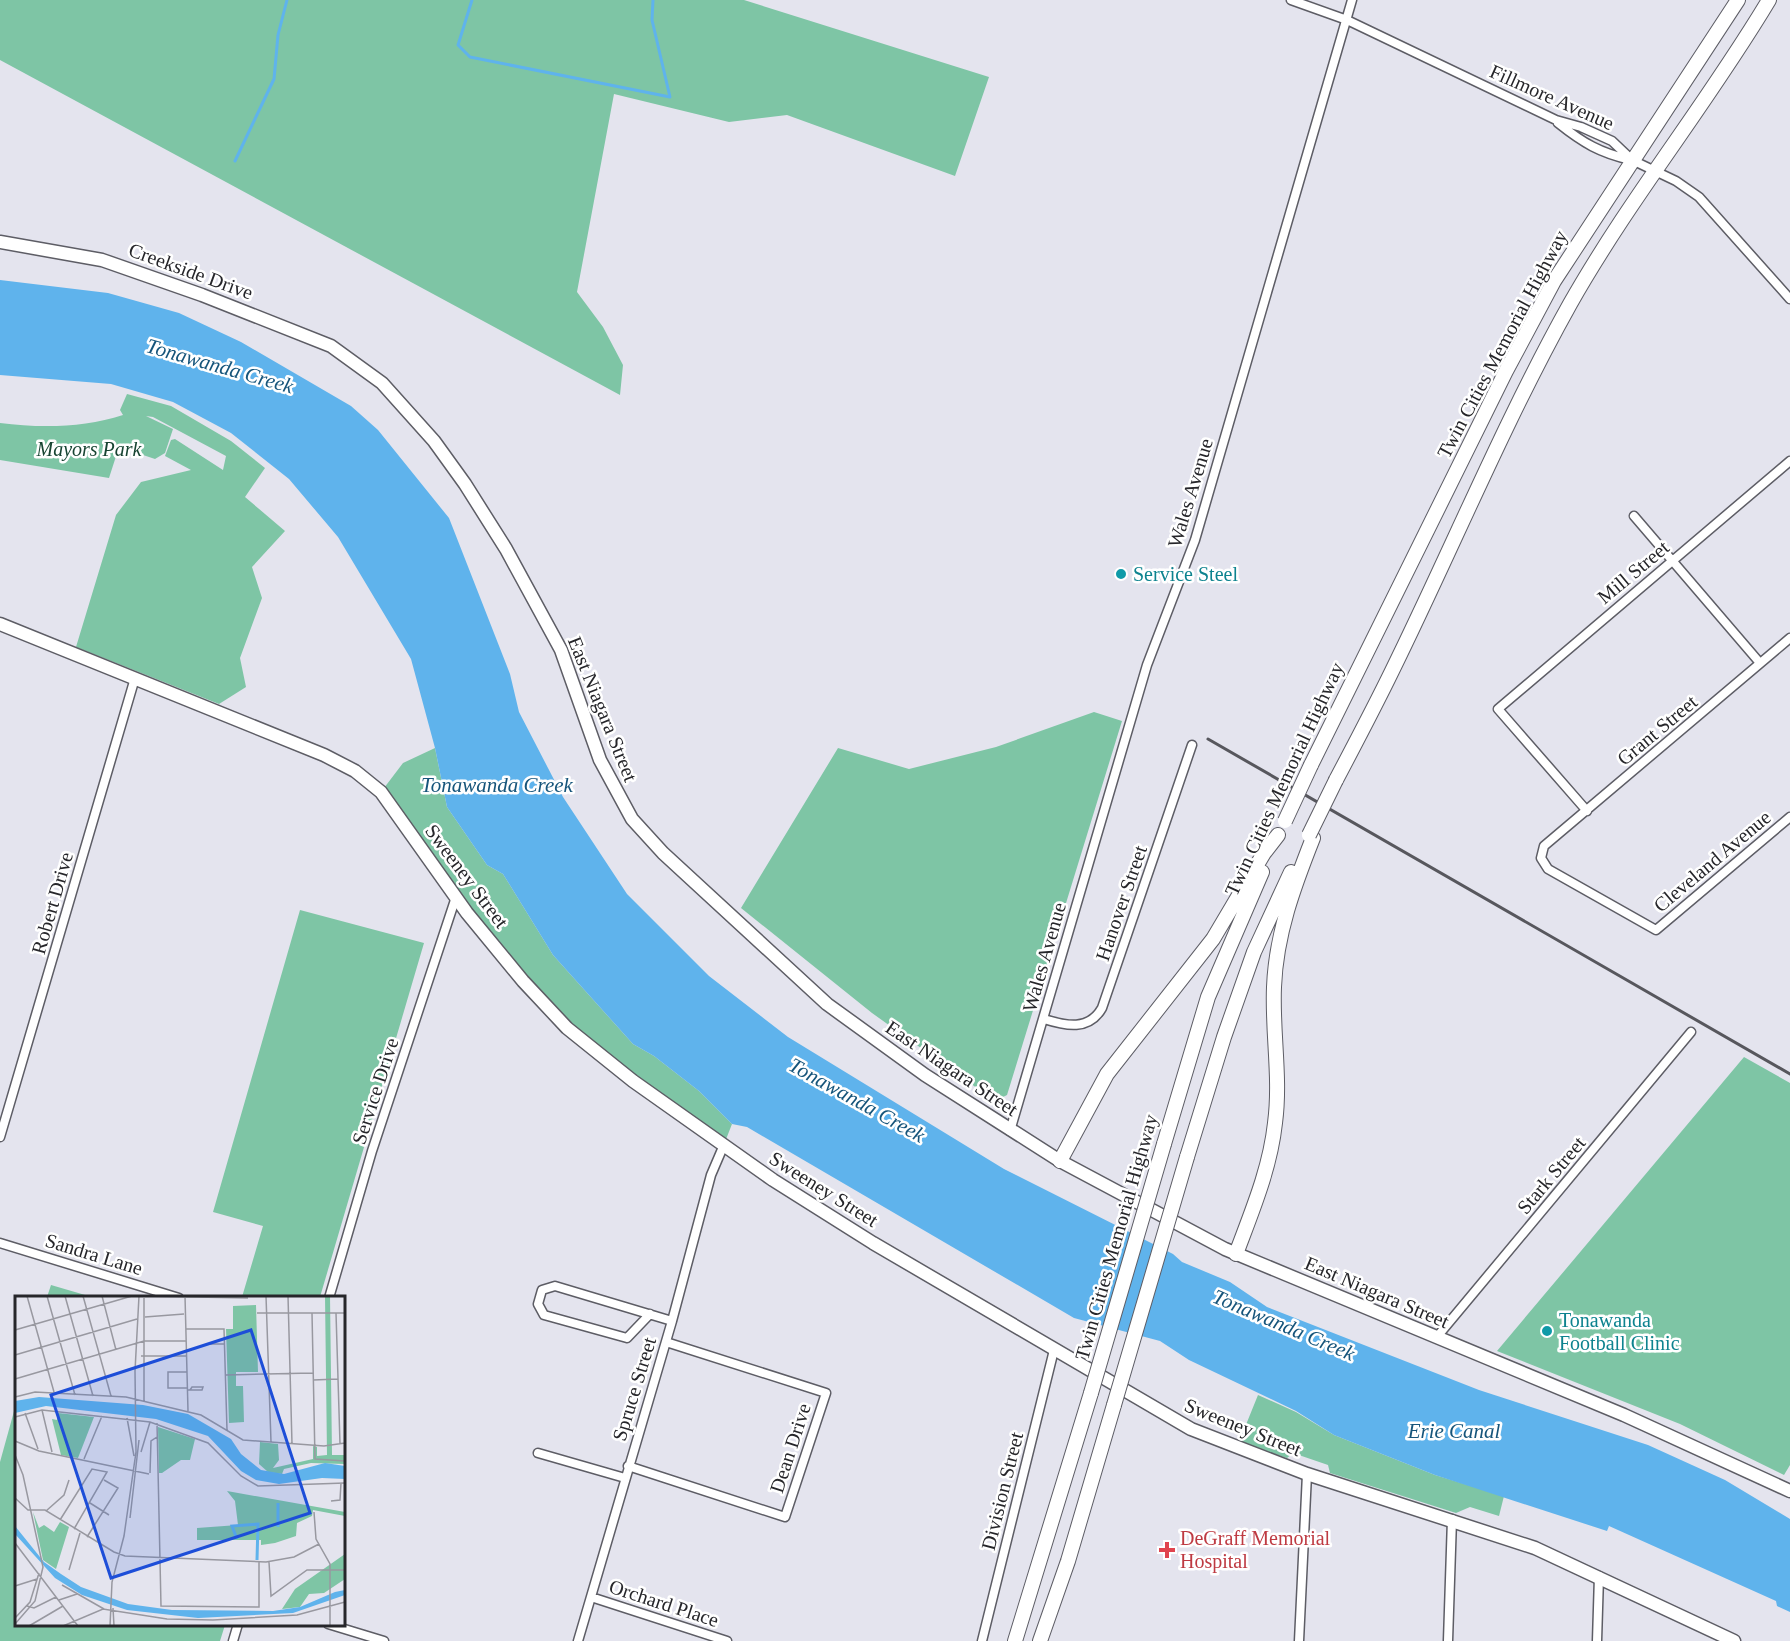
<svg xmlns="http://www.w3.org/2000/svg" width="1790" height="1641" viewBox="0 0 1790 1641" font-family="Georgia,serif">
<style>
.green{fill:#7ec5a5}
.water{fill:#5fb3ec}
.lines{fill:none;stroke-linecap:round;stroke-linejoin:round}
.stream{stroke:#5fb3ec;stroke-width:3}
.street-casing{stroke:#5d5d65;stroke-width:11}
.secondary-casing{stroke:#5d5d65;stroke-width:15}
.primary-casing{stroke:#5d5d65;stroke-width:16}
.street{stroke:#fff;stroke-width:8}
.secondary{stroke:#fff;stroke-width:12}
.primary{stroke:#fff;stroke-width:14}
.rail{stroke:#57575d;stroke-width:3}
.primary-bridge-casing{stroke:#5d5d65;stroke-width:16;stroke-linecap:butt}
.primary-bridge{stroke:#fff;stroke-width:14}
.culture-dot{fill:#0f9aa8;stroke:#fff;stroke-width:2}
.health-dot{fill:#e0444e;stroke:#fff;stroke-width:2}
.labels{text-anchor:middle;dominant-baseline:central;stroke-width:5;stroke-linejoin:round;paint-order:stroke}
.street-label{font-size:20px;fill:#26262a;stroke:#fff}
.park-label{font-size:20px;font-style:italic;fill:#174432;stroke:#fff}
.culture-label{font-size:20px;fill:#0d838f;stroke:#fff;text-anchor:start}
.health-label{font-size:20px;fill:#be3a42;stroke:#fff;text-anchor:start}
.water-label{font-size:21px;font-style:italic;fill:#16557b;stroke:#fff}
.inset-river{fill:none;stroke:#5fb3ec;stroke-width:3}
.inset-road{fill:none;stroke:#9898a0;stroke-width:1.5}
.view{fill:#1d4ed8;fill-opacity:0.15;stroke:#1d4ed8;stroke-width:3}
.inset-edge{fill:none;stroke:#26262a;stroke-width:3}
</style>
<rect width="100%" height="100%" fill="#e4e4ee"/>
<path class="green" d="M0,0H744L989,77L955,176L787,115L729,122L614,94L577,292L603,327L623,365L620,395L0,60Z
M127,394L171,406L231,441L265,468L245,497L285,531L252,567L262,598L240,658L246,687L219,704L76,647L116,515L141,482L191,470L165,456L171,440L175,439L223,470L226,456L153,417L146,416L173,429L165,453L155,459L119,447L109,478L0,460V423C40,428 84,428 123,415L120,410Z
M1094,712L1122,721L1007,1095L995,1101L872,1013L741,908L838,748L909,769L996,747Z
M435,748L447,807L487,865L503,874L553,955L633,1044L654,1056L699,1091L732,1124L723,1147L567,1028L467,913L381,792L403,763Z
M300,910L424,943L320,1297H242L263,1226L213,1212Z
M1744,1057L1790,1083V1465L1784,1475L1680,1424L1497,1351Z
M51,1285L92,1297H47Z
M1258,1395L1296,1412L1334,1435L1435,1475L1504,1496L1499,1516L1470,1507L1456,1513L1330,1473L1328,1465L1293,1453L1287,1458L1239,1442Z
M16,1404V1624L225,1625L220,1641H0V1462Z"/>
<path class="water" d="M0,280L108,293L179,313L241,342L351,406L378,430L449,518L510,674L519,712L563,797L627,894L709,976L788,1037L1004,1169L1173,1254L1182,1262L1230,1282L1267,1307L1479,1390L1648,1445L1725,1480L1790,1519V1612L1777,1606L1776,1601L1609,1526L1607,1531L1435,1475L1334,1435L1296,1411L1189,1360L1160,1341L1074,1318L747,1127L732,1124L699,1091L654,1056L633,1044L553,955L503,874L487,865L447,807L435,748L411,659L338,537L289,479L231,433L173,402L111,384L0,375Z"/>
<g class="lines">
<path class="stream" d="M472,0L458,45L470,57L670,97L652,20L653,0
M235,161L274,79L278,35L287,0"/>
<defs>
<path id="street" d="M1291,0L1347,20L1556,120L1581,127L1612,141L1632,160L1676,181L1699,197L1790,299
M1558,123C1583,143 1600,153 1631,160
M1634,516L1760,663
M1790,638L1544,846L1541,858L1548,869L1656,930L1790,817
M1587,811L1498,709L1790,461
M1044,1019C1066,1026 1089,1031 1102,1008L1192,745
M1010,1131L1147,665L1195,540L1352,0
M0,1137L135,678
M0,1243L179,1298
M329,1298L372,1151L456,897
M650,1314L627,1338L544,1315L538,1304L542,1290L555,1286L672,1321
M1436,1338L1691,1032
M538,1453L625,1478
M628,1466L785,1517L826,1393L666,1342
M591,1597L727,1641
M328,1624L384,1641
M233,1641L238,1624
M578,1641L672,1321L711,1175L723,1147
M982,1641L1054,1350
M1299,1641L1307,1474
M1448,1641L1452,1519
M1597,1641L1599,1576"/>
<path id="secondary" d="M0,242L102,260L202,295L331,346L382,383L434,441L465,484L506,549L561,650L600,760L632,819L663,853L827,1004L925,1075L1060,1161L1225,1249L1624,1415L1790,1491
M0,624L324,755L355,771L381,792L467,913L523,981L567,1028L633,1081L773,1180L873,1243L1191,1429L1307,1474L1535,1548L1734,1641"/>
<path id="primary" d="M1311,765L1506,371L1554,281L1738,0
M1336,780C1355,744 1374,708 1392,671C1452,549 1504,422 1570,304C1630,198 1707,104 1769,0
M1164,1144L1208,997L1262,872
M1187,1157L1224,1037L1254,952L1291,872
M1060,1161L1107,1074L1213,939L1264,853L1278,835
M1236,1254C1252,1211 1270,1169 1275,1123C1281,1078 1272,1032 1274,987C1276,934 1294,886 1313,838
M1015,1641L1091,1393
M1040,1641L1068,1561L1114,1405"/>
</defs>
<use href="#street" class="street-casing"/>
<use href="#secondary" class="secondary-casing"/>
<use href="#primary" class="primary-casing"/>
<use href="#street" class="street"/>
<use href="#secondary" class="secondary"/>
<use href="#primary" class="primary"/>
<path class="rail" d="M1208,739L1790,1074"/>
<defs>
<path id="primary-bridge" d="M1285,821L1311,765
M1309,835L1336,780
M1091,1393L1164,1144
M1114,1405L1187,1157"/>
</defs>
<use href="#primary-bridge" class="primary-bridge-casing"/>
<use href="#primary-bridge" class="primary-bridge"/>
</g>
<g class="culture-dot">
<circle cx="1121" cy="574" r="6"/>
<circle cx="1547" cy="1331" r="6"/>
</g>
<path class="health-dot" d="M1164 1541h6v6h6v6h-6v6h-6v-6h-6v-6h6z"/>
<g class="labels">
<g class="street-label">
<text transform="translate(1552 97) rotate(24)">Fillmore Avenue</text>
<text transform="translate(191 271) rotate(20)">Creekside Drive</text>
<text transform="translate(1502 344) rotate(-62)">Twin Cities Memorial Highway</text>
<text transform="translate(1190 493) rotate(-73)">Wales Avenue</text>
<text transform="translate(1633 572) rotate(-40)">Mill Street</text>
<text transform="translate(603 709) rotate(68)">East Niagara Street</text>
<text transform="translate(1657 730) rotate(-40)">Grant Street</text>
<text transform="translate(1284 779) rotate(-65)">Twin Cities Memorial Highway</text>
<text transform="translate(1712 861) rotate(-40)">Cleveland Avenue</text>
<text transform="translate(467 876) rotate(53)">Sweeney Street</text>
<text transform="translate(52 903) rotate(-74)">Robert Drive</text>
<text transform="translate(1121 903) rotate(-71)">Hanover Street</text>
<text transform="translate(1044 957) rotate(-74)">Wales Avenue</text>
<text transform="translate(952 1068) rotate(34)">East Niagara Street</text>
<text transform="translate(375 1091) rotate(-72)">Service Drive</text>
<text transform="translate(1551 1175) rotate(-50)">Stark Street</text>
<text transform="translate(824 1189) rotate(32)">Sweeney Street</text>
<text transform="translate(1116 1237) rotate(-74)">Twin Cities Memorial Highway</text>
<text transform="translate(94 1254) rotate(17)">Sandra Lane</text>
<text transform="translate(1377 1292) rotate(23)">East Niagara Street</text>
<text transform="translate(634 1389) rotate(-73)">Spruce Street</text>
<text transform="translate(1243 1427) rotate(22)">Sweeney Street</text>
<text transform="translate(790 1448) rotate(-72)">Dean Drive</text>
<text transform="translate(1002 1491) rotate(-76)">Division Street</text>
<text transform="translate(664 1603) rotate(18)">Orchard Place</text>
</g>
<g class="park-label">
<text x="89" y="449">Mayors Park</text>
</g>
<g class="culture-label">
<text x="1133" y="574">Service Steel</text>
<text x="1559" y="1320">Tonawanda<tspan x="1559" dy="23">Football Clinic</tspan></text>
</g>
<g class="health-label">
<text x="1180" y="1538">DeGraff Memorial<tspan x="1180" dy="23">Hospital</tspan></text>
</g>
<g class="water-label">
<text transform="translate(220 366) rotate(16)">Tonawanda Creek</text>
<text x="497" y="785">Tonawanda Creek</text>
<text transform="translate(857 1100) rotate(29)">Tonawanda Creek</text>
<text transform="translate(1284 1325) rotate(23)">Tonawanda Creek</text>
<text x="1454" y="1431">Erie Canal</text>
</g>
</g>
<g transform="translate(15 1296)">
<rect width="330" height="330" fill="#e4e4ee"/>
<path d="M310,0H315L317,159H330V168L296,167L269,173L267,178L253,176L244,168L245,146L263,148L264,164L258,172L298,163V150L302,151V160L312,159ZM241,9L243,76H221V90H228L229,126L214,127L211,33H218V10ZM43,117L79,121L63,162L46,159L37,123L42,124ZM143,131L180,143L175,164H166L147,177H144ZM212,195L330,216V220L298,214L297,220L282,227L281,240L260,247L246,249V244H182V232L223,229L220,205ZM18,216L24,232L29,229L39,236L45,226L54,231L41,273L28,264ZM330,258V283L309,297L294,298L285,311L267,313L280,293Z" fill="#7ec5a5"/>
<path d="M24,101L128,109L173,118L216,143L226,158L246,174L269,178L310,167L330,170V183L307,182L264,188L241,184L226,175L193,140L141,123L31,110L0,117V105ZM0,230L29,266L46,278L66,291L113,308L157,314L258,315L285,311L320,296L330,294V299L278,317L183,322L112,314L67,299L40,282L0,238Z" fill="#5fb3ec"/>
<path class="inset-river" d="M263,207V231M222,243L217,230L243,228L242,264"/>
<path class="inset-road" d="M12,0L39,96M32,0L60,99M50,0L78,100M68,0L96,100M87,0L101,54M126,0L233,2M170,0L173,115M251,0L256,146M273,0L277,148M242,17H330M297,17L300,163L330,165M321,17L325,148M130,21L169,18M171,33H209L212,134M0,34L117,0M191,48H210M0,59L122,23M126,60H172M172,76H153V92H172M211,79L298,77M0,83L129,45H171M298,84L323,83M172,94H187L188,91H177L175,94M0,101L20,96L111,101L186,119L228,144L309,150L330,147M129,105V2M27,114L37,156M10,117L23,153M0,121L27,114L135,126L193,147L226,180L243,190L330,187M112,122L119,160M142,127L146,310L244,311V266M0,145L24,155L134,178M126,156L135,126M0,159L8,179L28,271L20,305L0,328M69,163L87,120M135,177L136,145L142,141M0,202L13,214H30L99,256L110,260L251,266L279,261L304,248M316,205L325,204L326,187M75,207L94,219M31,215L49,199L54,184M299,216L301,243L315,268V330M115,222L124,144M45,224L77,173L92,176L59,233M72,241L103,192L89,184M0,247L63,330M254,266L256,300L292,274H330M54,274L65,237M47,289L89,313M0,290L22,283M44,304L62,298M12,310L19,312L41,301M98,312L99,330M0,322L15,306L24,277M14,330L48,310M48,330L88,313L152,323L198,324L282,319L330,306M95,330L97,286L109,240L121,156L120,75L124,0"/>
<path class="view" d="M236,34L295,217L96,282L36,99Z"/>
<rect width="330" height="330" class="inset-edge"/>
</g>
</svg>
